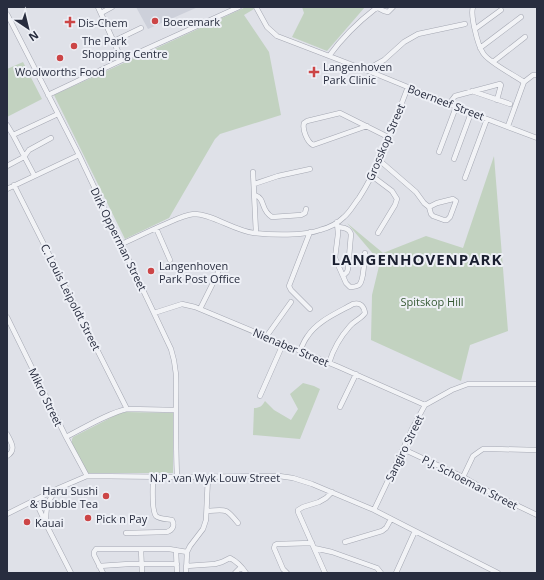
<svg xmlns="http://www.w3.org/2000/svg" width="544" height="580" viewBox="0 0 544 580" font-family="'Open Sans',sans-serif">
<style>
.built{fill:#cdd0da}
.green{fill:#c2d2c0}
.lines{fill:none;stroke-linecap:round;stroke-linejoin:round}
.minor-casing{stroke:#a4a7b2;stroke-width:5.5}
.minor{stroke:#f2f3f6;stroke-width:4.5}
.poi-dot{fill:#cc4546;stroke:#eef0f6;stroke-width:1.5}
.labels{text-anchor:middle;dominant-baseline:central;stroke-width:4;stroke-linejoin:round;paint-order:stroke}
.poi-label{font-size:11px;fill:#282d3f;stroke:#eef0f6;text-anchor:start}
.street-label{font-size:11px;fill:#282d3f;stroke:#eef0f6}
.park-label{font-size:11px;fill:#375a35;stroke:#eef0f6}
.district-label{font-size:15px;font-weight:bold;letter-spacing:1px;fill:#1a1f30;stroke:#eef0f6}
</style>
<rect width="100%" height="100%" fill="#dfe1e8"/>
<path class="built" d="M136,7H198L148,29Z"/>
<path class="green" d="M246,7H252L254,9L244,15L269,52L281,115L220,134L215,139L169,218L125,239L54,95Z
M302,7H365L327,51L292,37L304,13Z
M23,62L42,99L7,117V69Z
M494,156L508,331L470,345L461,381L371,340L372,295L380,262L347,223L383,253L426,236L463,248Z
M303,383L314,386L320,389L300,439L253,435L254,408C260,408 262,406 265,401L274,410L291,420L298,409L290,394Z
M126,412L173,413V473H86L72,443V439L73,437L118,414Z"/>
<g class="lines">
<defs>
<path id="minor" d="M98,7L122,60
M256,7L267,27L277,36L376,74L471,113L537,138
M473,7C471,13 473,20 474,26C476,35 478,46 483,53C488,62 514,75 524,82
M101,13L112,7
M7,14L79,155L171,349C178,370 176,387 176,408C176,431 176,454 177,477
M475,29L501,10
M114,41L141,28
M480,48L521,17
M329,56C342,38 357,23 375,9L378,8L384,11L388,12L393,7
M493,62L525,37
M365,70L375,65L384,60L404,42L418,34L465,24
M472,91L510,104
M48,95L122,60L239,7
M449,104L455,96L500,84L501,85L497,100
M7,125L13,135L58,114
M367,126L313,145C307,142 302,129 304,123L307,121L340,113L388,137
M508,126L524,82L533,75H537
M13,135L34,175
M439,152L456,107
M454,159L471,113
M379,160L416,192L424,203L429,207L431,214L433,216L444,220H447L450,217L456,201L453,199L437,203L429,207
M7,166L24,157L29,150L51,138
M253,172L256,233
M372,176L392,191L397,199L395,205L378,233
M465,178L487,119
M254,184L278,176L310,169
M14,185L127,409
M7,189L79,155
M255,195C266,199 260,210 272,217L301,215L305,213L306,209
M337,222L338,234L335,258L346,283L350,287C353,287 356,287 359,285C364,281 364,260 365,253
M338,227C344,228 349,228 351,234L348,269L347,272L343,276
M156,228L170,260
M310,232L289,286L291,290L310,309
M122,244C135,238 149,231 163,225C173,221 183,215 194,214C212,214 235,231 254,233C272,235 304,236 320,230C328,228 338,223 344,217C350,212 354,204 359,198C381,164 393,125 408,87
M200,309L217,275L220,266
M154,313L182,304L195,307L339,367L425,405
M7,317L66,437L87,476
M266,337L291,302
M300,351C302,346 304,341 307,337C317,321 337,313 353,304C360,302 364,306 365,313C361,319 354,321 350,326C341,336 333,350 329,363
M260,396L283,344
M340,407L356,374
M7,434C11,442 17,450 7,456
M66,437C86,427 106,414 127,409L176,410
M403,449L463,477L491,493L537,515
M463,477L473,456L480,451L483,449H493L537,450
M35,500L47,526L71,573
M374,510L403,449L413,427L425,405L452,390L468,384H537
M207,511C226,510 225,507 238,523
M7,514L59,488L87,476L177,477L279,476L293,478L312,484L374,510L415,531L498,573
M46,522C46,507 47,502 56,490
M126,533L167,532C173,530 175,525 172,520C167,519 159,519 156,516C151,510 153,485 153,477
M345,542L382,531L386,528L391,519
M314,548L332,552L377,568L381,573
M141,549L142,573
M176,550L177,573
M99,566L129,564H177
M186,566L215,564L222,562L230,558C236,561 242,567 246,573
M103,573L94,555V552L96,549H169L187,552
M186,573L187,552L190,546L203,529L206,520L208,477
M235,573L241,567
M287,573L283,569L274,548L275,545L277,544L312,543
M325,573L298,512V510L303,507L319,502L326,498L332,492
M396,573L415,531"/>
</defs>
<use href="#minor" class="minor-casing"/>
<use href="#minor" class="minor"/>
</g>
<g class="poi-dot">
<circle cx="155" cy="21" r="4"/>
<path d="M68 16h4v4h4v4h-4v4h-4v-4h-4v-4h4z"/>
<circle cx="74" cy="46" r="4"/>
<circle cx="60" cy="58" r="4"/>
<path d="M312 66h4v4h4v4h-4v4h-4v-4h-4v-4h4z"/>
<circle cx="151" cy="271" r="4"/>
<circle cx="106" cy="496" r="4"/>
<circle cx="88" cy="518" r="4"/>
<circle cx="27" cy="522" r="4"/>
</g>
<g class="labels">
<g class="poi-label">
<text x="163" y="21">Boeremark</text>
<text x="78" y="22">Dis-Chem</text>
<text x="82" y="40">The Park<tspan x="82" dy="13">Shopping Centre</tspan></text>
<text x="323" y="66">Langenhoven<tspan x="323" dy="13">Park Clinic</tspan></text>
<text x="60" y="71" text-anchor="middle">Woolworths Food</text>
<text x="159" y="265">Langenhoven<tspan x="159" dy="13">Park Post Office</tspan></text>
<text x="98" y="490" text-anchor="end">Haru Sushi<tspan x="98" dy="13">&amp; Bubble Tea</tspan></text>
<text x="96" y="518">Pick n Pay</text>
<text x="35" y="522">Kauai</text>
</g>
<g class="street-label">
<text transform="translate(446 102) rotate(21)">Boerneef Street</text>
<text transform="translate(385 142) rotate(-67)">Grosskop Street</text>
<text transform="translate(119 239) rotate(64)">Dirk Opperman Street</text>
<text transform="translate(71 297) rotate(63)">C. Louis Leipoldt Street</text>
<text transform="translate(291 347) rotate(23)">Nienaber Street</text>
<text transform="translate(46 397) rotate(64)">Mikro Street</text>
<text transform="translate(404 448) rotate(-64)">Sangiro Street</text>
<text x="215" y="477">N.P. van Wyk Louw Street</text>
<text transform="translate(470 482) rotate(27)">P.J. Schoeman Street</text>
</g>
<g class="park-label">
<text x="432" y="301">Spitskop Hill</text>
</g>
<g class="district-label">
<text x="417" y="259">LANGENHOVENPARK</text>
</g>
</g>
<rect width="544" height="580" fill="none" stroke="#282d3f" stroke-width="16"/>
<g transform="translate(28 28) rotate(145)" stroke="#eef0f6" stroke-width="3" paint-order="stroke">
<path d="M0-3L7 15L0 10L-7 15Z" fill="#282d3f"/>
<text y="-6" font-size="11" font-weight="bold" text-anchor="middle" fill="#282d3f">N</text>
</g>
</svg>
